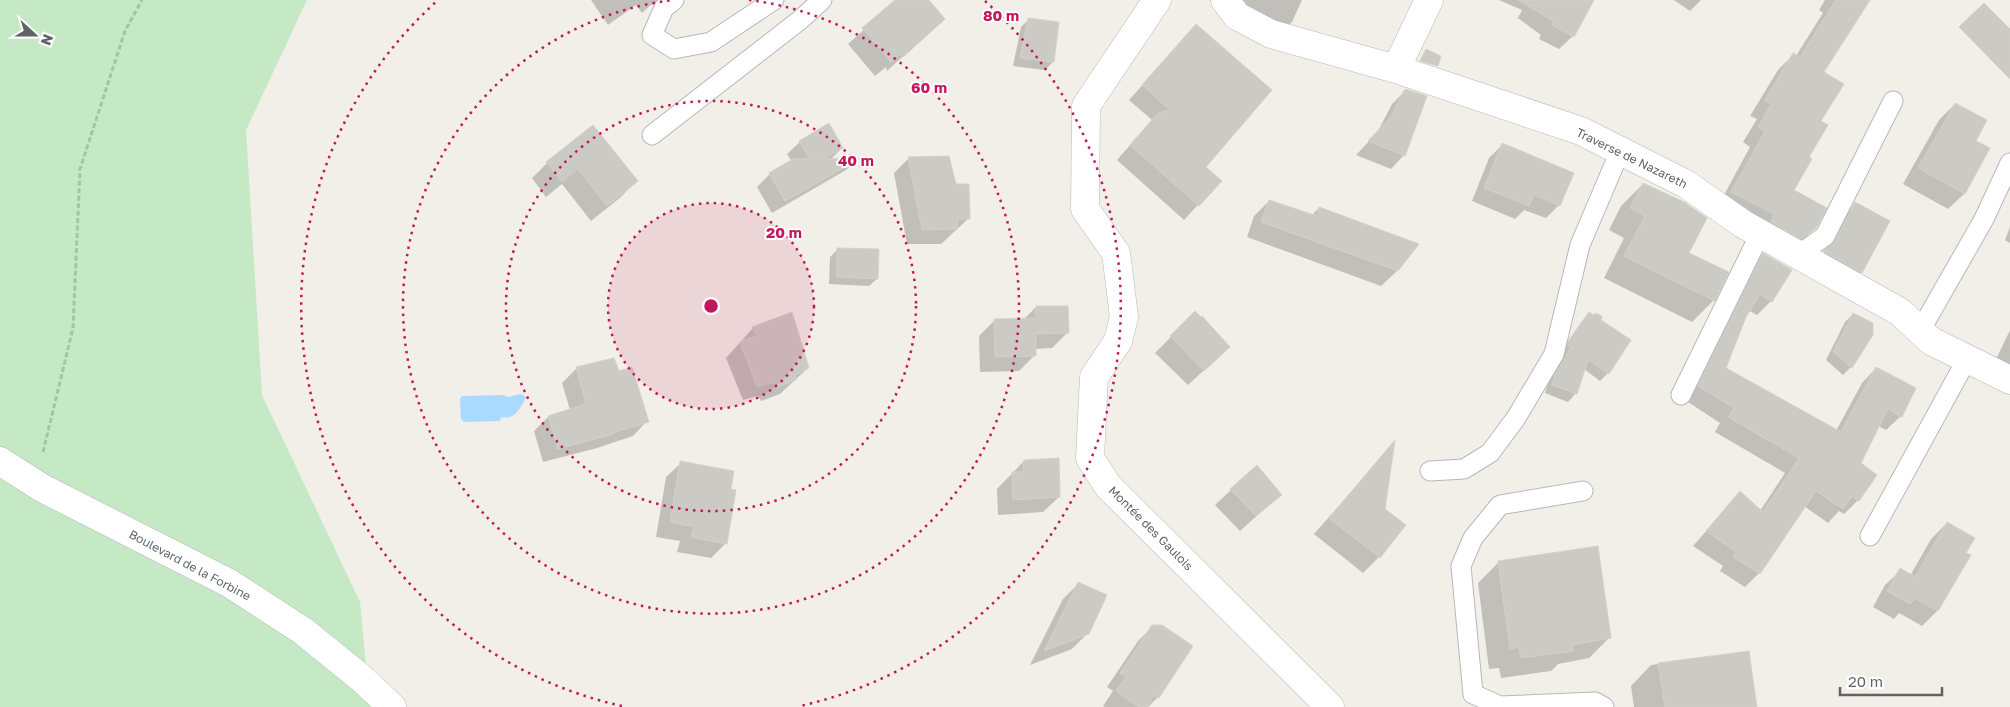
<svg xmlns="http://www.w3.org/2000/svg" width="2010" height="707" viewBox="0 0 2010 707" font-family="'Golos Text',sans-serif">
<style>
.green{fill:#c5e8c5}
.water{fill:#aadaff}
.shadow{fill:#0003}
.building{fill:#cccac5;stroke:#d6d1c6}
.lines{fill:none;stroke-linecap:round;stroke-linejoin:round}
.service-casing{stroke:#b5b8bc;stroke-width:21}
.minor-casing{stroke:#b5b8bc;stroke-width:29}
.path{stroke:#9cc7a9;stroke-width:3;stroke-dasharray:5 2.5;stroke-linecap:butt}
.service{stroke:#fff;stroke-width:19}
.minor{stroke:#fff;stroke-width:28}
.ring{fill:none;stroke:#c2185b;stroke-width:2.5;stroke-dasharray:2.5 5}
.labels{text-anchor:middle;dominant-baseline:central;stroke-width:4;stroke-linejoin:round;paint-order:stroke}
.street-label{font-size:12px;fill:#5f6368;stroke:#fff}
.centre{fill:#c2185b;stroke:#fff;stroke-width:2.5}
.ring-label{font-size:15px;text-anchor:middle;font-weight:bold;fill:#c2185b;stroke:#fff;stroke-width:4;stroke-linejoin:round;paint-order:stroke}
</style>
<rect width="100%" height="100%" fill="#f1efe8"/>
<path class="green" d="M0,0H307L246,130L262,395L360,602L370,707H0Z"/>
<path class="water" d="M521,394L526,397L525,399C519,410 515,420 501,417L500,421L464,422L461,419L460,399L462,396L503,395L508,397Z"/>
<path class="shadow" d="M591,0H664L651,5L642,13L636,5L608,25Z
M897,0H928L944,19L887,71L886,67L875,76L848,44Z
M1209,0H1302L1292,22L1270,44L1254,20Z
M1499,0H1592L1573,36L1559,49L1539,39L1541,35L1518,18L1522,10Z
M1674,0H1701L1690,11Z
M1825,0H1869L1823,73L1819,121L1807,158L1792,191L1815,228L1799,244L1717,208L1750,147L1743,142L1757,119L1750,116L1778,70L1793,55L1796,56L1823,13L1819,10Z
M1029,19L1053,62L1045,70L1013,66L1021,27Z
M1196,25L1205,167L1220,181L1184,220L1117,160L1152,120L1129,100Z
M1406,90L1404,155L1391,169L1356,155L1377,133L1392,104Z
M1955,104L1974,141L1988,149L1964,194L1948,209L1903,184L1939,120Z
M593,127L636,181L621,197L591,221L562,184L546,197L532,178L547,163Z
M800,142L842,148L830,160L858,159L846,170L772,213L757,187L770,174L792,162L787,154Z
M1502,145L1559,205L1546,218L1524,210L1515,219L1472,201L1489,158Z
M909,158L955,185L969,218L941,244H907L894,173Z
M1643,184L1687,253L1727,273L1714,300L1692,322L1604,278L1624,238L1609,230L1621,206Z
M1269,201L1312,215L1319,208L1417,244L1397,271L1381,286L1247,237L1254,216Z
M1855,204L1861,272L1853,280L1817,259L1829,248L1848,212Z
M2010,227V243L2005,240Z
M838,249L877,279L869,286L829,284L830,257Z
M1763,255L1771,301L1757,315L1748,310L1724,368L1836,431L1862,383L1876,368L1901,416L1886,430L1878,426L1859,464L1858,500L1844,514L1839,511L1828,523L1804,506L1759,573L1745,587L1720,571L1723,566L1693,546L1740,493L1760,511L1785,473L1715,432L1720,423L1685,400L1749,269Z
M1036,307L1067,333L1052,348L1035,349V355L1019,371L980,372L979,336L995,320L1024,319Z
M1195,313L1200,319L1213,362L1188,385L1155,353Z
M1590,314L1600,320L1608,373L1600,381L1584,369L1575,394L1568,402L1545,393L1548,383L1564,356L1560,354L1561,351L1582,321Z
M1853,314L1851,367L1843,375L1826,360L1845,322Z
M753,328L808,368L780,394L761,401L758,396L743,400L726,358Z
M2010,330V381L1991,370Z
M577,368L618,373L647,421L633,436L597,448L543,462L534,431L548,417L570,410L562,383Z
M1393,444L1384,510L1404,525L1379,557L1363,573L1314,534Z
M1024,461L1059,497L1043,512L998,515L997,489Z
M681,463L730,490L726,543L711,558L677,552L680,541L656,537L666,477Z
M1231,490L1280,495L1240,531L1215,505Z
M1947,523L1937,611L1922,626L1899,613L1894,619L1873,607L1885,585L1901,570L1910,576L1931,539Z
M1499,562L1610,637L1589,658L1558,664L1551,671L1501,678L1499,668L1489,669L1478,583Z
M1079,583L1088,633L1072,649L1030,665L1063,599Z
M1152,627L1191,646L1158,697L1148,707H1105L1103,706L1113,691L1107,687L1138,641Z
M1748,652L1755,707H1634L1631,686L1651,665Z"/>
<path class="building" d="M895,0H929L945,19L903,57L901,53L891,62L862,28Z
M1518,0H1594L1574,37L1552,25L1553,21Z
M1836,0H1870L1824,72L1844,84L1821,121L1828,125L1809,157L1812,159L1794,190L1827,208L1816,228L1801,239L1771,222L1774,214L1731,192L1765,131L1758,127L1771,104L1765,100L1793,53L1800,57Z
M1984,3L2010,29V79L1959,27Z
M1028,18L1059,22L1054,62L1020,58Z
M1196,24L1272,90L1206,167L1222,181L1199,206L1130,145L1158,113L1170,110L1142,85Z
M1426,49L1441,56L1438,66L1420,61Z
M1405,89L1427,96L1405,156L1368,141L1390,118Z
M1955,103L1987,120L1976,141L1990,148L1965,194L1918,168Z
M829,123L843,148L822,159L861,158L785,201L769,173L793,159H810L799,141Z
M593,125L638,181L607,206L578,169L562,182L546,162Z
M1502,143L1574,173L1560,206L1534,195L1529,206L1484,188Z
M949,156L956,184H969L970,219H958L957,229L922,230L908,157Z
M1643,183L1684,202L1707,218L1689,253L1729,272L1715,301L1624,256L1645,216L1630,208Z
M1269,200L1317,216L1319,207L1419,244L1398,271L1261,222Z
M1855,202L1890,221L1862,273L1823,251L1835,241Z
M837,248L879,249L878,279L837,277Z
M1763,253L1792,270L1772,302L1760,294L1746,317L1726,368L1841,432L1876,367L1916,388L1902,417L1888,409L1861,463L1877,475L1859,501L1852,496L1843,509L1816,491L1760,574L1733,557L1736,552L1706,531L1740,491L1763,512L1799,458L1728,417L1734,408L1698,386Z
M1036,306H1068L1069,333L1036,334V356L995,357L994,319L1036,318Z
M1195,311L1201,317L1202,316L1230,347L1204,371L1170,336Z
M792,312L809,368L795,375L796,380L776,387L773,382L757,387L740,342L757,336L752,327Z
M1589,312L1594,315L1595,313L1602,316L1601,320L1631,340L1609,374L1588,360L1577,394L1552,385L1555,374L1571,348L1568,346V342Z
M1853,313L1873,323V335L1852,368L1833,352Z
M614,358L619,371L632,367L649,422L612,433L613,434L558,449L548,416L586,404L576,367Z
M1395,440L1385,509L1406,525L1380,558L1329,518Z
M1059,458L1060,497L1013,500L1012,472H1023L1024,460Z
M680,461L734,471L731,489L736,490L727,544L691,537L694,527L670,522Z
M1257,465L1282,495L1256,516L1230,489Z
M1947,522L1975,538L1966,553L1971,555L1938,611L1914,598L1910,604L1887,591L1900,568L1915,577Z
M1598,546L1611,638L1572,645L1573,651L1521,658L1519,647L1510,649L1498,561Z
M1078,582L1107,595L1089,634L1044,651Z
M1152,625H1162L1193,646L1159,698L1154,695L1147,707H1139L1116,691L1126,677L1120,673Z
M1749,651L1757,707H1665L1658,663Z"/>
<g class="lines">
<defs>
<path id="service" d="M674,0L664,8L652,35L674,49L711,42L774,0
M652,135L800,20L822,0
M1798,255L1825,236L1893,101
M1920,331L1984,219L2010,163
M1681,395L1760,234
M1430,471L1464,469L1490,453L1516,418L1554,354L1580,245L1620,151
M1583,491L1500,505L1473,538L1461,566L1473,694L1500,706L1595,702L1604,707
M1870,536L1967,359"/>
<path id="minor" d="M1157,0L1086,106L1085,209L1116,253L1124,317L1118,341L1094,377L1090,458L1108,486L1330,707
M1225,0L1237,16L1271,34L1396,69L1581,131L1686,184L1743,224L1900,312L1931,341L2010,380
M1396,69L1429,0
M0,461L42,488L229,583L303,631L361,678L392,707"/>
</defs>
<use href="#service" class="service-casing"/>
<use href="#minor" class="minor-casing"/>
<path class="path" d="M43,452L73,328L80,169L125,31L142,0"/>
<use href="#service" class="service"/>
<use href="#minor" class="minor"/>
</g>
<circle cx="711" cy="306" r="103" fill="#c2185b" fill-opacity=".12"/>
<g class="ring">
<circle cx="711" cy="306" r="103"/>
<circle cx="711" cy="306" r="205"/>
<path d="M749 0A308 308 0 1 1 673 0"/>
<path d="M622 706A410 410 0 0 1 437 1M985 1A410 410 0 0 1 800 706"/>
</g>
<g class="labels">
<g class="street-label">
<text transform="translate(1632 158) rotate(26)">Traverse de Nazareth</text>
<text transform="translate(1151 528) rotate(45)">Montée des Gaulois</text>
<text transform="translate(190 565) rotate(28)">Boulevard de la Forbine</text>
</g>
</g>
<circle cx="711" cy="306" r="8" class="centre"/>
<g class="ring-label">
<text x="1001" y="21">80 m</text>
<text x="929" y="93">60 m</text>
<text x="856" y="166">40 m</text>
<text x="784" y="238">20 m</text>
</g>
<g transform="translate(35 35) rotate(111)" stroke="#ffffff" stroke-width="4" paint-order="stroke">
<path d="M0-4L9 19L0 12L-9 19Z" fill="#5f6368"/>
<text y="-8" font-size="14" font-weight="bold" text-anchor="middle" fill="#5f6368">N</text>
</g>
<path d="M1840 687v8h102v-8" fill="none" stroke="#5f6368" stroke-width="2.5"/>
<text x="1848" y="687" font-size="15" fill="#5f6368" stroke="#ffffff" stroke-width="4" paint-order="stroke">20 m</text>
</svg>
